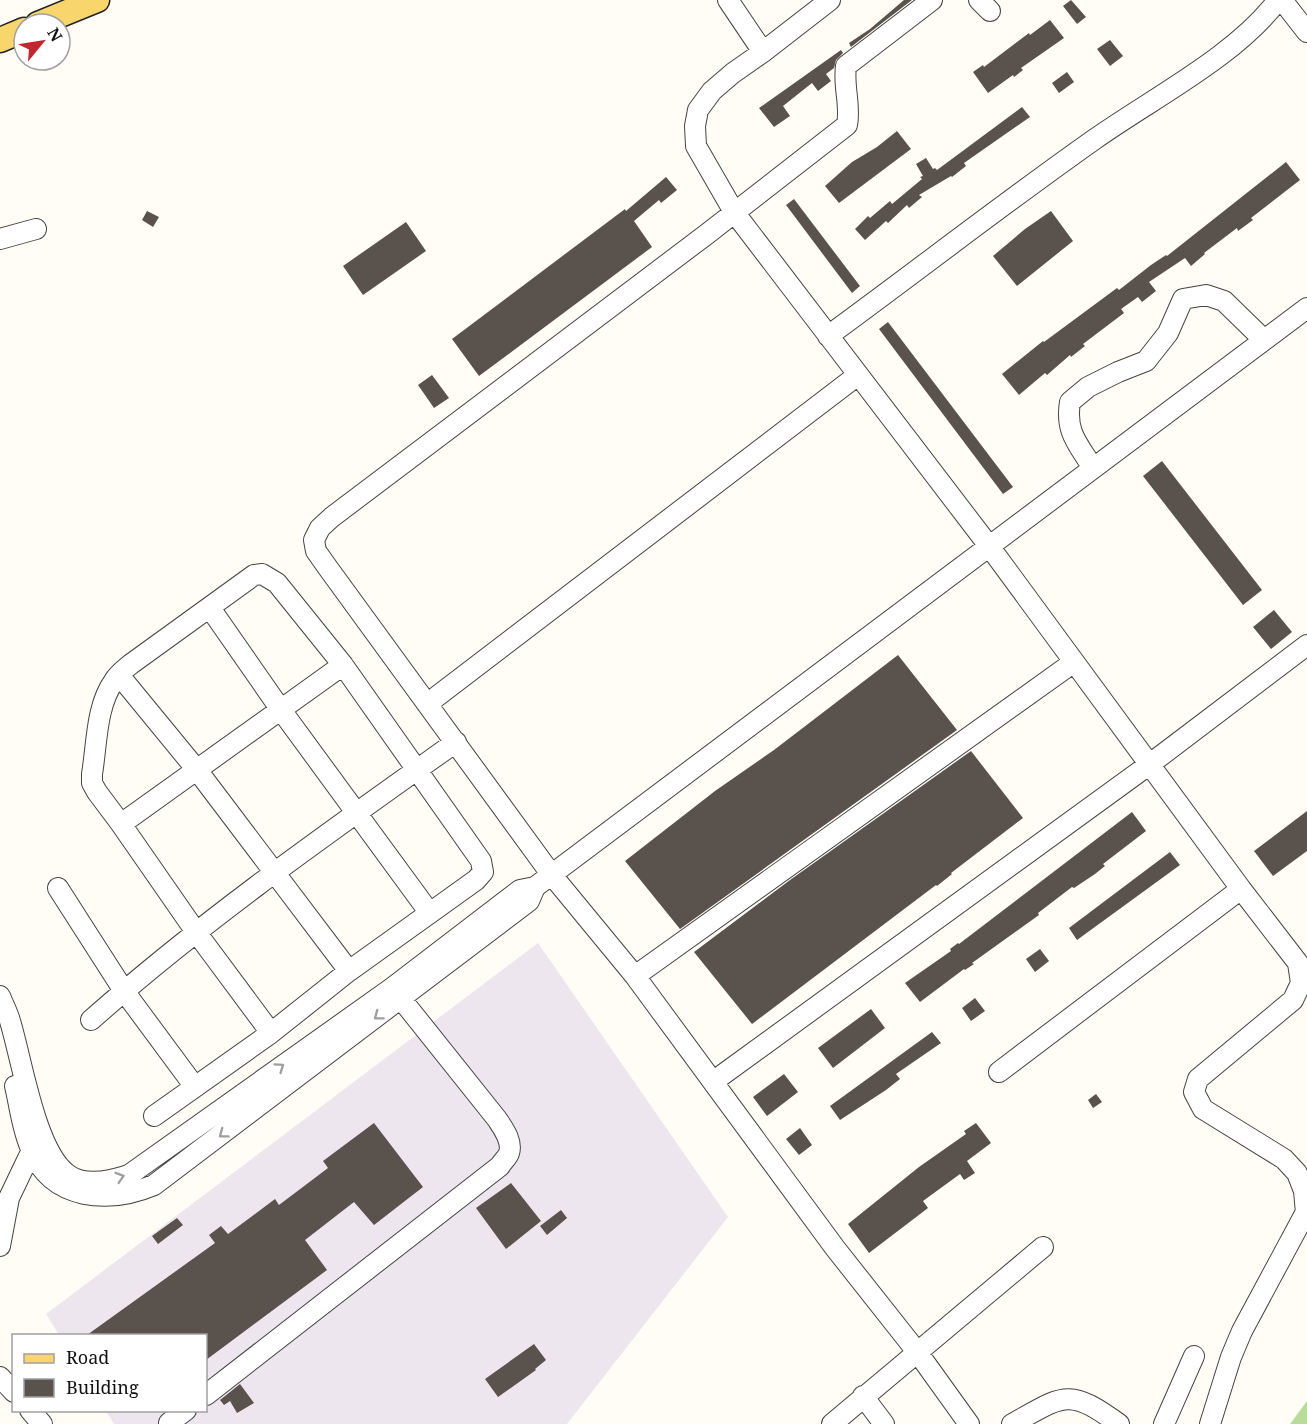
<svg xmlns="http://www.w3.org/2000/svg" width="1307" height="1424" viewBox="0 0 1307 1424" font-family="'Noto Serif',serif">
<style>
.industrial{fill:#eee6ef}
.forest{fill:#b9dc9c}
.building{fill:#5a524d}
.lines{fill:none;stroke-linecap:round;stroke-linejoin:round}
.minor-casing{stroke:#444;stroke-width:22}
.major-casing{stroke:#222;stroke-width:27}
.minor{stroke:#fff;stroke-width:20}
.major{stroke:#f9d66b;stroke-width:24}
.oneway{stroke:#a0a0a0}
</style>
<rect width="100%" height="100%" fill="#fffdf5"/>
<path class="industrial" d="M538,943L728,1217L567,1424H114L106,1411L206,1410V1336L59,1335L46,1314Z"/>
<path class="forest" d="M1307,1401V1424H1290Z"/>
<path class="building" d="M904,0H912L851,47L849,43L870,29Z
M1071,0L1086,17L1077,24L1063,6Z
M1050,20L1064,38L1021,68L1023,70L1014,77L1013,75L988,93L973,72L983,65L984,67L1029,33L1030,35Z
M1110,40L1123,56L1110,66L1097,49Z
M841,50L843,53L836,60L834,68L826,74L831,81L818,91L812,83L783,106L790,116L774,127L759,108Z
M1067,72L1074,82L1059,93L1052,83Z
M1022,107L1030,117L964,163L966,166L952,177L951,176L919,195L922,197L909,208L907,205L888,223L886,221L865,240L855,229L868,216L870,218L890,201L892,204L922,179L920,177L923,176L916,164L926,158L933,169L935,168L937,170Z
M897,131L911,149L839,203L825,186L852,162L877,147Z
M1286,162L1300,180L1251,218L1253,220L1238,231L1237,228L1204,253L1205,254L1191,266L1185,258L1149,282L1156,291L1142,302L1138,297L1121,309L1124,313L1083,344L1085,346L1071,357L1070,355L1047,375L1045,373L1019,395L1002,374L1043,341L1044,342L1117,288L1119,290L1151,265L1166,255L1167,256Z
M666,177L677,190L661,203L659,200L634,221L652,247L479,376L452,339L625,209L626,211Z
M794,199L860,286L852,293L786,205Z
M147,211L159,217L153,227L142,220Z
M1051,211L1073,241L1017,286L993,256L1025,229Z
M406,222L426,251L363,295L343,266Z
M888,322L1013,487L1003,494L879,329Z
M432,375L449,398L434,408L418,385Z
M1162,461L1262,590L1243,605L1143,476Z
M1274,610L1292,632L1271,649L1253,627Z
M898,655L957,730L680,929L625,861L715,791L774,750Z
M971,751L1023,818L951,873L952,874L937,886L936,885L752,1024L694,952L790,880Z
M1307,811V851L1273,876L1254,851Z
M1132,812L1146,831L1103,864L1105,866L1095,874L1074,888L1072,887L1038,913L1039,915L972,963L974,964L965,970L964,969L920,1002L905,983L951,951L950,949L958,943L959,944Z
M1170,852L1180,865L1077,940L1069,928Z
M1040,949L1049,961L1035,972L1026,959Z
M975,998L985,1011L971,1021L962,1008Z
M871,1009L885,1028L833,1068L818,1048Z
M932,1032L941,1043L896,1074L900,1079L886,1090L840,1120L830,1106Z
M784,1074L798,1092L767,1116L753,1097Z
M1096,1094L1102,1102L1093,1108L1088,1100Z
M374,1123L423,1187L374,1225L354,1202L305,1240L327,1270L206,1360V1335H87L215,1243L209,1235L221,1226L228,1234L275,1199L279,1205L328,1168L323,1161Z
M976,1123L991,1143L967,1161L975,1173L964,1180L960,1174L923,1201L928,1208L869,1253L848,1224L919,1167L966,1134L964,1131Z
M800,1128L812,1145L799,1155L786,1139Z
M511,1183L541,1221L506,1249L476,1208Z
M561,1210L567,1218L547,1235L540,1226Z
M177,1218L183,1225L158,1244L152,1236Z
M534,1344L546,1360L535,1369L536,1370L498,1397L485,1379Z
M240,1384L254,1403L237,1413L230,1401L224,1405L220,1400Z"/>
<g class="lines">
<defs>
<path id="minor" d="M728,0L763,52
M830,0L763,52L733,73L712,91L698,110L695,126L696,146L734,212L989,546L1241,889L1298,963L1301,983L1293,1000L1198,1079L1194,1092L1203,1109L1284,1159L1297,1173L1304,1191L1306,1213
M932,0L846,66C843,86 851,106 847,125L707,234L332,517L320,528L314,540L316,551L328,568L551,874L635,976L835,1248L918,1353L969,1424
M979,0L990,11
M1282,0L1307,32
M0,239L36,229
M828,336C917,271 1004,203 1095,139C1153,98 1236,56 1278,0
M1093,468C1078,444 1065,432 1070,402L1088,387L1118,372L1146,361L1168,333L1183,299L1206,295L1224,301L1264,340
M210,608L281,710L429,912
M119,675L197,770L349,971
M427,704L858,375
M121,824L343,665
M58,888L124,991L195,1087
M635,976L1074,662
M0,996C3,1004 8,1013 10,1021C22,1060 35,1150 67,1174C84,1187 111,1181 129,1175L392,988L520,890L535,887L1307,308
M91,1020C205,919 331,831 456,742
M999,1072L1241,889
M714,1081L1150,764L1307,645
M15,1086C20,1107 22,1129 31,1149C52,1201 109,1204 154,1185L529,901L535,887
M154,1116L271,1033L349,971L476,880L483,872L481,861L343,665L277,583L262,574L254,575L131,664C125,669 118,674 114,681C96,706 97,744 92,774V783L97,792L121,824L196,932L271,1033
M0,1246L9,1198L31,1152L39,1144
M0,1377L14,1392
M206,1395L500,1166C502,1162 508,1157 509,1153C513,1141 503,1128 497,1119L394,990
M863,1396L884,1424
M30,1410L42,1424
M169,1423L186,1410
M832,1424L1043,1247
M1012,1424C1064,1395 1068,1387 1119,1424
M1164,1424L1194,1356
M1210,1424L1231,1357L1242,1331L1307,1210"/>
<path id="major" d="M38,24L97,0
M0,40L24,30"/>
</defs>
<use href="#minor" class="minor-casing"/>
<use href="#major" class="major-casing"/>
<use href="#minor" class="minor"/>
<use href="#major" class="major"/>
</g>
<defs><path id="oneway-chevron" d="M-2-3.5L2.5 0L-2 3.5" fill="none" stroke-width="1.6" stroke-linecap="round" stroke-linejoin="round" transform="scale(1.5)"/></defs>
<g class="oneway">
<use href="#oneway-chevron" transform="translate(378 1016) rotate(143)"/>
<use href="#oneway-chevron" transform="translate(280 1067) rotate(-35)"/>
<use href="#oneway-chevron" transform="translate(223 1134) rotate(143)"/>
<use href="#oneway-chevron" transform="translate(120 1177) rotate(-17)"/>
</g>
<rect x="12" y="1334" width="195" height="78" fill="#ffffff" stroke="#a0a0a0" stroke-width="1.5"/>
<rect x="24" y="1354" width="30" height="9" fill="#f9d66b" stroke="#a0a0a0" stroke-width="1.5"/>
<text x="66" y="1364" font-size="18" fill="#111111">Road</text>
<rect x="24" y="1379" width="30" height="18" fill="#5a524d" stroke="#a0a0a0" stroke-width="1.5"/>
<text x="66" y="1394" font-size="18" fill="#111111">Building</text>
<g transform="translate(42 42) rotate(60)"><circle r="28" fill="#ffffff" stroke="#a0a0a0" stroke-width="1.5"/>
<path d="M0-4.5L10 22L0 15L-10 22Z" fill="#c4262e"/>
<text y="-9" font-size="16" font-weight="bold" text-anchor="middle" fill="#111111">N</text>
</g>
</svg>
